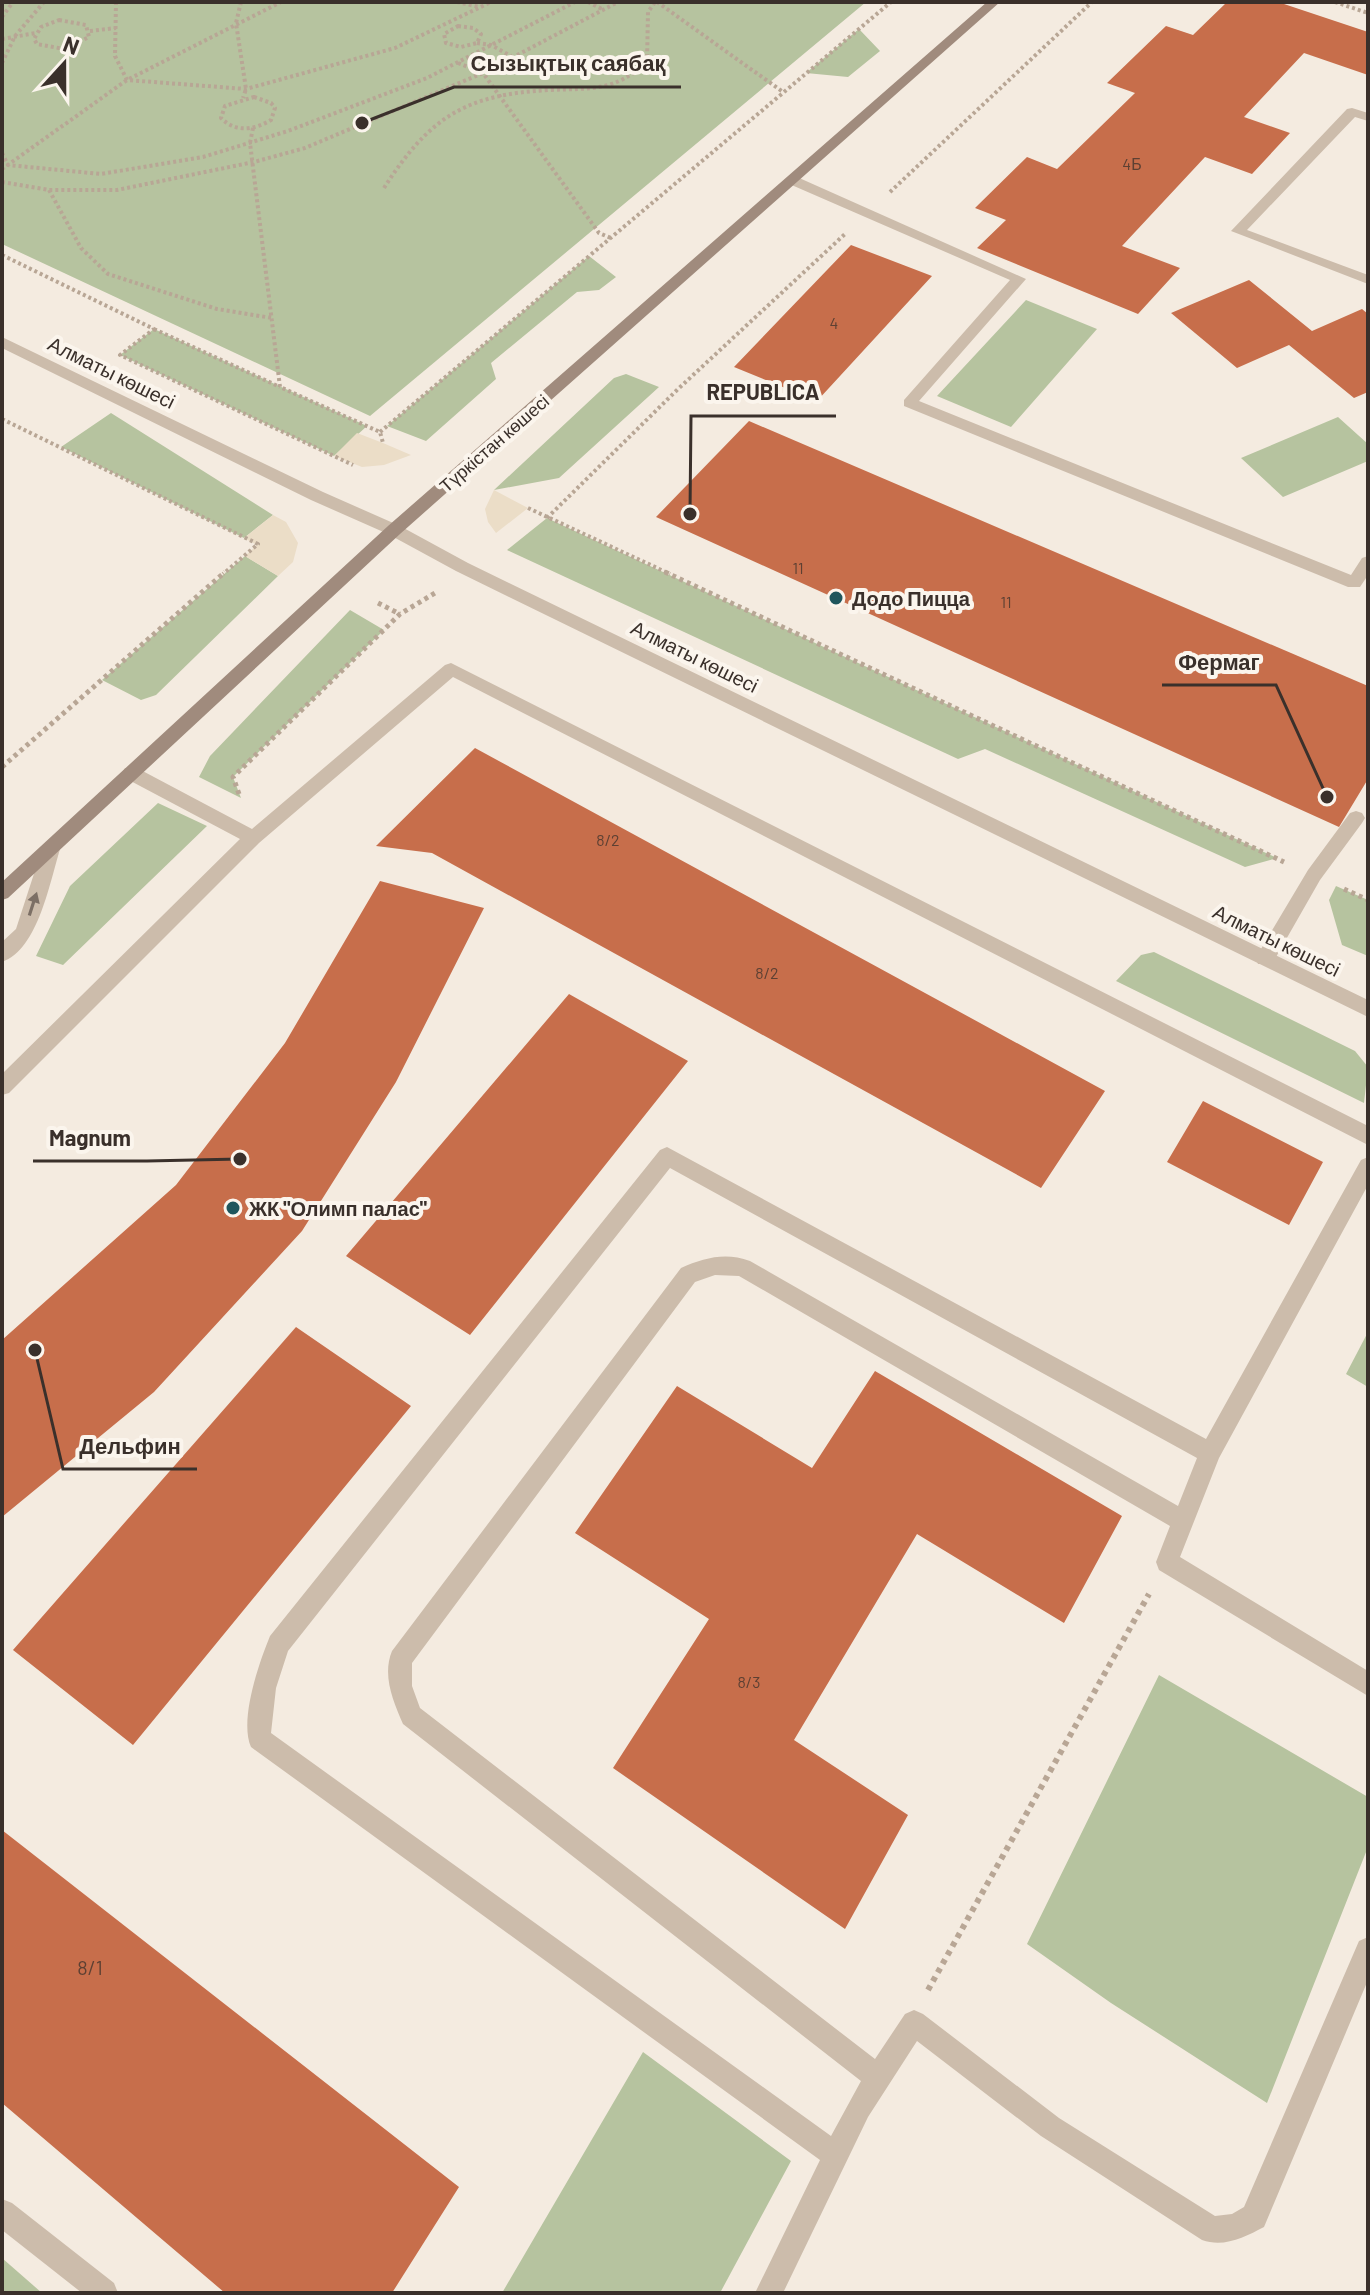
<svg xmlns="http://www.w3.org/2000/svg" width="1370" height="2295" viewBox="0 0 1370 2295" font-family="Barlow,sans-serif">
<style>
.green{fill:#b6c39f}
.plaza{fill:#ebddc7}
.building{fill:#c76e4b}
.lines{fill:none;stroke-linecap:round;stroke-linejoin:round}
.path-far2{stroke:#b8a695;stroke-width:4;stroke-dasharray:3 3;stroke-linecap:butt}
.path-far1{stroke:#b8a695;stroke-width:5;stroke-dasharray:4 4;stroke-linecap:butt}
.path{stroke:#b8a695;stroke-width:6;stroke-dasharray:5 5;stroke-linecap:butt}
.service{fill:#ccbcab;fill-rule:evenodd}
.minor{fill:#ccbcab;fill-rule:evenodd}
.secondary{fill:#a08b7d;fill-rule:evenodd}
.oneway{fill:#7c6f65}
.poi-dot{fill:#1f565d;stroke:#fbf5ed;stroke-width:3}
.labels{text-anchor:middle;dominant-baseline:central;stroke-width:8;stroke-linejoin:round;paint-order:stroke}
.number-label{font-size:16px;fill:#5d4033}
.far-street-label{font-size:18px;fill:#3a302b;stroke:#fbf5ed}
.street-label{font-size:20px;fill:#3a302b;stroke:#fbf5ed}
.poi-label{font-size:20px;font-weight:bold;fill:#3a302b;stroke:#fbf5ed;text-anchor:start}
.near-number-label{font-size:20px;fill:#5d4033}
.leader{fill:none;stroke:#3a302b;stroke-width:3}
.callout-dot{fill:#3a302b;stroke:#fbf5ed;stroke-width:3}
.callout-label{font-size:22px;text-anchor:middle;font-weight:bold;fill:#3a302b;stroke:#fbf5ed;stroke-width:8;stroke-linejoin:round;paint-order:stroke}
</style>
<rect width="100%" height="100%" fill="#f4ebe0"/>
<path class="green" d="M2,2H866L370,416L2,244Z
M859,29L880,51L848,77L806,73Z
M589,256L616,277L599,290L577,292L491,363L496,379L426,441L387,426Z
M1026,300L1097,329L1011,427L937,396Z
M154,329L367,426L334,456L120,355Z
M626,374L659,387L559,478L494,490L614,378Z
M111,413L273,515L244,538L61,447Z
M1338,417L1368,444V461L1283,497L1241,458Z
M547,518L1277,858L1245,867L985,749L958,759L507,550Z
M245,556L278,576L156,695L141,700L102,680Z
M350,610L384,630L233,777L241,798L199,777L210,756Z
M158,803L207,826L63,965L36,956L70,886Z
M1336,886L1368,900V956L1342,945L1329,900Z
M1154,952L1355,1051L1368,1067L1364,1103L1116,981L1141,955Z
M1368,1332V1387L1346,1374Z
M1159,1675L1368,1797V1847L1267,2103L1111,2003L1027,1944Z
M643,2052L791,2161L720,2293H502Z
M2,2258L42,2293H2Z"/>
<path class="plaza" d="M357,433L383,443L411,455L384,465L362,467L334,456Z
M494,490L528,508L496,533L488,522L485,509Z
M273,515L286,522L298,543L293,562L278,576L245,556L257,545L244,538Z"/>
<path class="building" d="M1227,2H1278L1368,32V75L1304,53L1244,117L1290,133L1252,174L1205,157L1122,246L1180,268L1138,314L977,248L1006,220L975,208L1027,157L1057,169L1135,93L1107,83L1166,26L1193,35Z
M851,245L932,276L817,401L734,367Z
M1249,280L1312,331L1362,309L1368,314V392L1354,398L1289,345L1237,368L1171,313Z
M749,421L1368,686V779L1339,827L656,517Z
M475,748L1105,1091L1041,1188L432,853L376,846Z
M380,881L484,908L396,1082L302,1231L154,1392L2,1517V1340L176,1185L285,1043Z
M569,994L688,1061L470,1335L346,1256Z
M1203,1101L1323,1162L1289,1225L1167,1162Z
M296,1327L411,1406L133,1745L13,1650Z
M875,1371L1122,1516L1064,1623L917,1534L794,1740L908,1815L845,1929L613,1768L709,1619L575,1533L677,1386L812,1468Z
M2,1830L459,2187L392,2293H225L2,2103Z"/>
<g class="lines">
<path class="path-far2" d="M116,2L115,56L127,80L246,89L395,48L491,2
M241,2L236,23L246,89L243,98
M457,2L480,7
M588,2L604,10
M657,2L783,92
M1335,2L1368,13
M2,17L13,2
M59,20L86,25L89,37L64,49L37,44L34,39L41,27Z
M458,26L473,28L481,34L477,43L461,47L446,43L444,34Z
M90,31L116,28
M2,39L36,33
M477,43L491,45L511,56
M2,63L15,36L44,2
M458,63L483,73L599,233L611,238
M254,97L271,103L275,108L271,120C254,130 236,133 221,118L225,106Z
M253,128L250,143L280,387L380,432L383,443
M2,153L8,165L101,174L203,157L288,131L427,78L575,2
M2,169L127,80L281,2
M2,182L49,190H117L254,162L305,148L483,73L618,2
M384,188C429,118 465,94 550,90C592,88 614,92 647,62L648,12L655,2
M49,190L81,248L108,274L217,309L272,318
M890,192L1092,2
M2,255L154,329L120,355L353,465
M154,329L280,387
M2,419L258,544L223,574
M380,432L891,2
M528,508L670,574
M547,518L677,390L845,234"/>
<path class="path-far1" d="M665,572L1284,862
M378,603L400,614
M2,767L225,572
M239,794L233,777L400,614L435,593
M1344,889L1368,900"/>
<path class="path" d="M928,1990L1149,1594"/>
<path class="service" d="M1352,108L1368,113V121L1355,117L1247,230L1368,275V284L1231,231L1347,109Z
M787,177H797L1026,279L919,401L1351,575L1362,558L1368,556V575L1360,587H1348L904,406V400L1010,280L787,183Z
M451,663L1368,1126V1145L453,677L259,843L9,1093L2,1095V1074L240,839L125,778L122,773L125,768H137L252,829L445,665Z
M1356,811L1362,813L1365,818L1362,823L1320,880L1272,964H1258L1256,959L1258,954L1308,870L1350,813Z
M52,839L61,846C50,880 39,949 2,962V942L16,929L43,846Z
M667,1147L1206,1439L1361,1160L1368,1157V1185L1219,1458L1180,1557L1368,1671V1696L1159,1570L1156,1562L1170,1526L739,1276L715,1275L695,1282L412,1663V1686L420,1708L875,2059L905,2014L914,2010L923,2014L1059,2118L1215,2216L1232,2214L1244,2207L1359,1941L1368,1937V1980L1264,2227C1245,2237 1224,2248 1202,2240L1041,2136L917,2041L868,2117L783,2293H755L820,2160L251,1747C239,1720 259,1663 270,1636L660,1150ZM670,1168L1197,1458L1178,1506L750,1261C725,1252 704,1258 681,1268L392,1651C382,1675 393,1701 403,1724L861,2081L831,2136L271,1733L276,1688L288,1651Z
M2,2199L12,2203L114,2283L118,2293H82L2,2230Z"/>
<path class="minor" d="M2,337L323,492L400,526L468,563L1368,1000V1017L456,571L388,534L311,500L2,348Z"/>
<path class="secondary" d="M987,2H1000L400,534L8,898L2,900V882L388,526Z"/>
</g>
<defs><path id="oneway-solid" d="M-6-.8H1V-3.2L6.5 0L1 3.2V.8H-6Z" transform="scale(2)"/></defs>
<use class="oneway" href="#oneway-solid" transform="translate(33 904) rotate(-72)"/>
<g class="poi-dot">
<circle cx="836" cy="598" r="8"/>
<circle cx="233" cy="1208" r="8"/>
</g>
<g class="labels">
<g class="number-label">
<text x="1132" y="163">4Б</text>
<text x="834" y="322">4</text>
<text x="798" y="567">11</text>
<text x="1006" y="601">11</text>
<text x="608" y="839">8/2</text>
<text x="767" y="972">8/2</text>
<text x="749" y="1681">8/3</text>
</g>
<g class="far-street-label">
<text transform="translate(494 443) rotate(-41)">Түркістан көшесі</text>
</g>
<g class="street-label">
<text transform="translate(112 372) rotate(26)">Алматы көшесі</text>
<text transform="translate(695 656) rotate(26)">Алматы көшесі</text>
<text transform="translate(1277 940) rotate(26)">Алматы көшесі</text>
</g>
<g class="poi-label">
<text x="852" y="598">Додо Пицца</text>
<text x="249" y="1208">ЖК "Олимп палас"</text>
</g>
<g class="near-number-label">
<text x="90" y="1967">8/1</text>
</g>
</g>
<path class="leader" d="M362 123L454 87H681M690 514L691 416H836M1327 797L1276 685H1162M240 1159L147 1161H33M35 1350L63 1469H197"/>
<g class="callout-dot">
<circle cx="362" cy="123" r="8"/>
<circle cx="690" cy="514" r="8"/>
<circle cx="1327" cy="797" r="8"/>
<circle cx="240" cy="1159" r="8"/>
<circle cx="35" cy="1350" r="8"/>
</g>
<g class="callout-label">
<text x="568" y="71">Сызықтық саябақ</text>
<text x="763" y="400">REPUBLICA</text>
<text x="1219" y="670">Фермаг</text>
<text x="90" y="1146">Magnum</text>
<text x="130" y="1454">Дельфин</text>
</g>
<rect width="1370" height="2295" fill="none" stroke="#3a302b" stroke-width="8"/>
<g transform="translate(64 64) rotate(21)" stroke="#fbf5ed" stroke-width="6" paint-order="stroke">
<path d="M0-6L14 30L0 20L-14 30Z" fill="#3a302b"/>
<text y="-12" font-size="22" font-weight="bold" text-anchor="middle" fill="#3a302b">N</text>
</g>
</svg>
